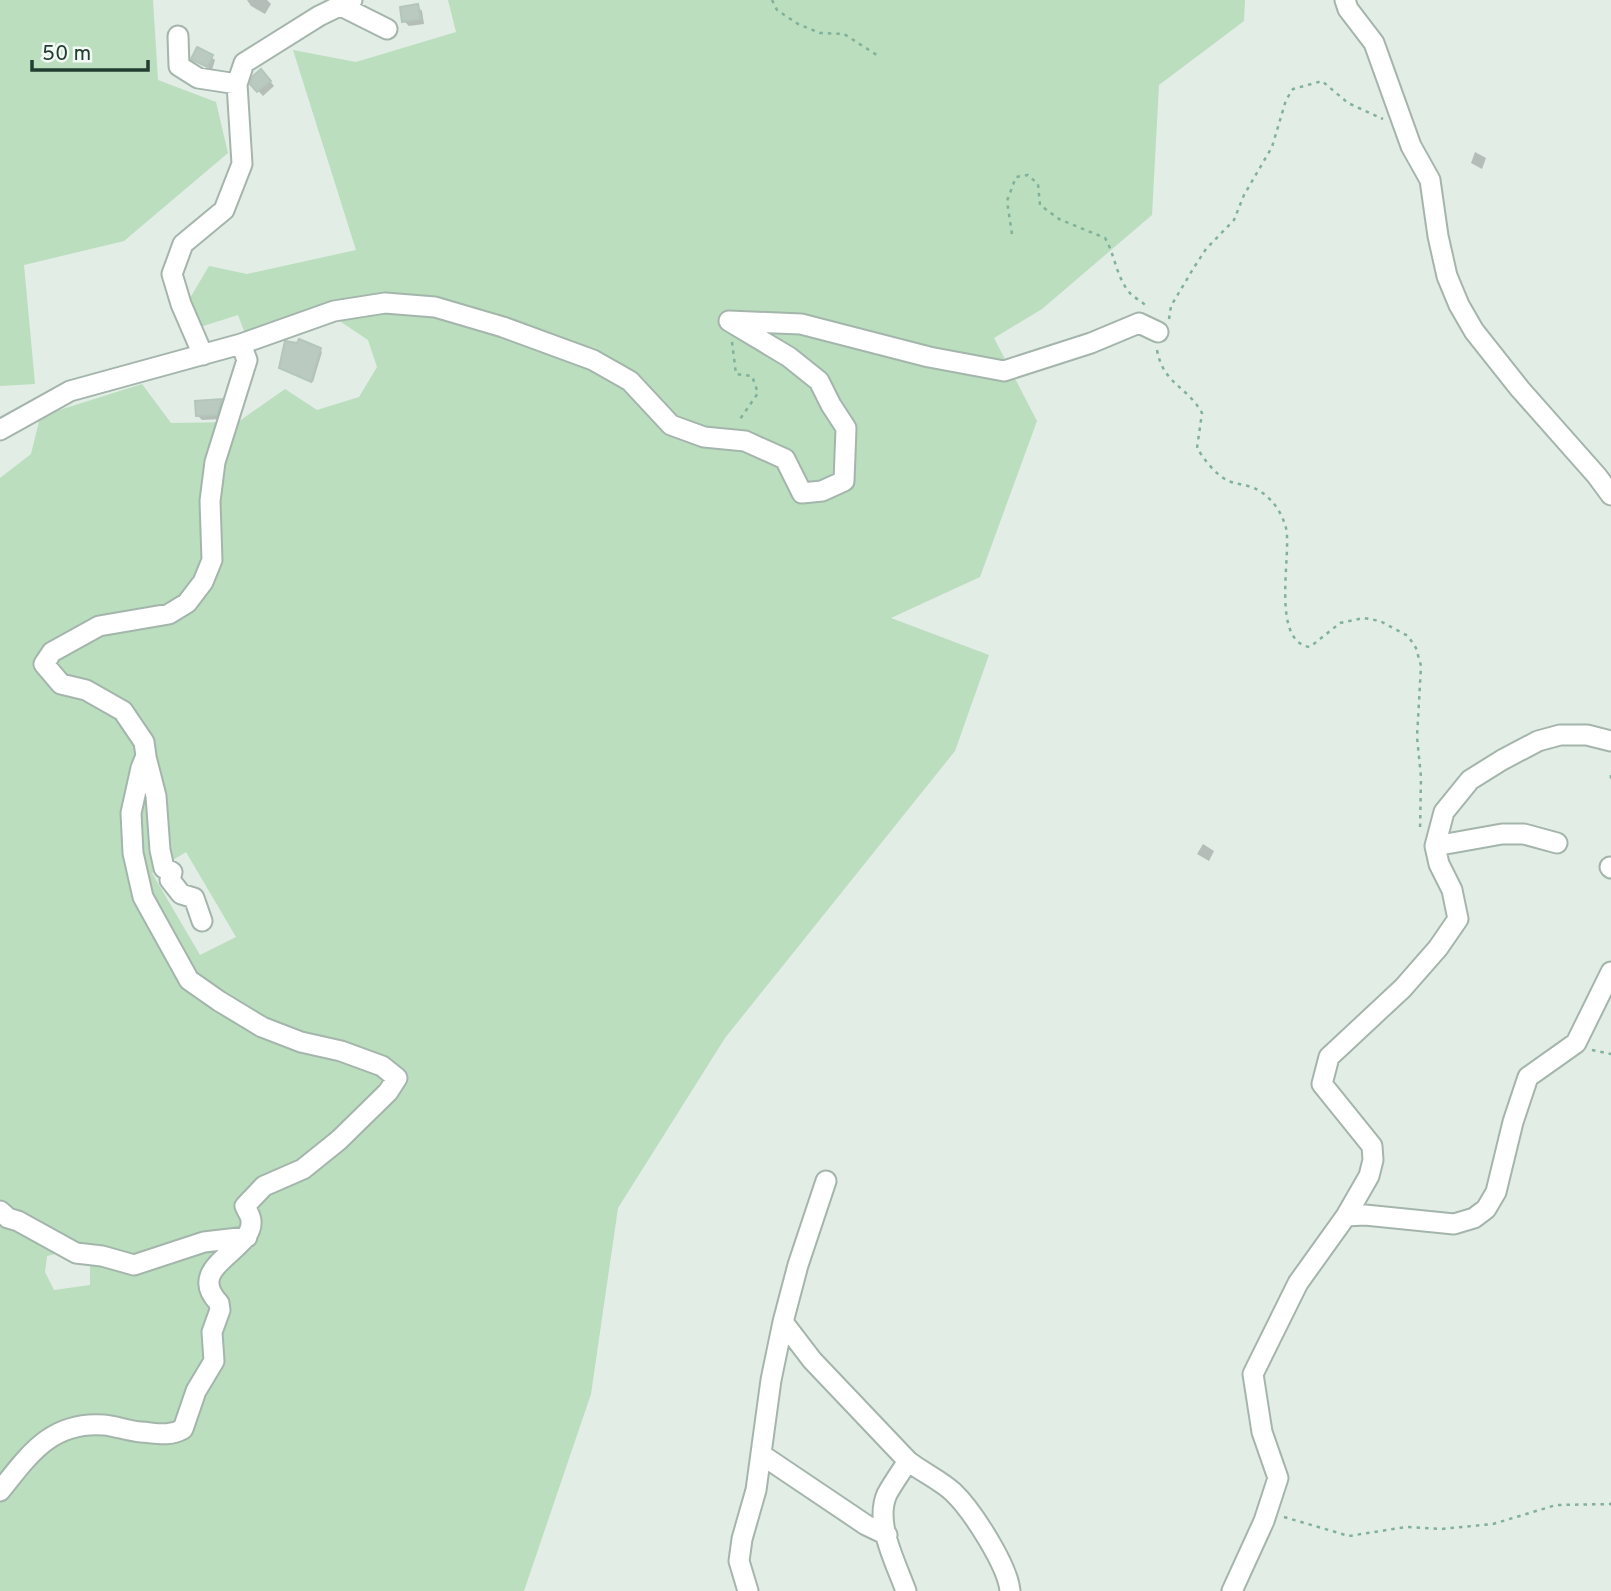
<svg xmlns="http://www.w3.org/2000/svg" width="1611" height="1591" viewBox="0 0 1611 1591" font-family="Overpass,sans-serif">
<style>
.green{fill:#badebe;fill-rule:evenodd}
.shadow{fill:#0003}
.building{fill:#bacac1;stroke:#b4c6bc;stroke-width:2}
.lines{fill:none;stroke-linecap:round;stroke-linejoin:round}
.minor-casing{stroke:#a4b5ac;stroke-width:23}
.path{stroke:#81b19a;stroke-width:2.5;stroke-dasharray:3.5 5;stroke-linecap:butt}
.minor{stroke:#fff;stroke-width:19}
</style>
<rect width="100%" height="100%" fill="#e2ede6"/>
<path class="green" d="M0,0H153L158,80L216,102L228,153L124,241L24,265L35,384L0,386Z
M448,0H1245L1244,21L1159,85L1152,215L1042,309L994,338L1037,421L980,577L891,618L989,655L955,751L725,1038L618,1208L591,1394L524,1591H0V478L31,454L41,413L53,412L142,384L171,423L238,422L285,389L317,410L359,397L377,367L368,340L335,318L341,299L333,306L246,336L238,315L197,328L190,298L209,266L247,274L356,250L293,50L356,62L456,32ZM186,852L236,937L200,955L152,873ZM77,1248L90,1259V1285L54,1290L45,1272L47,1256Z"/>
<path class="shadow" d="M247,0H267L271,4L265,14L251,6Z
M417,6L422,11L424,24L409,26L404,21Z
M210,56L215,60L212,70L193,59Z
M266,76L274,86L263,96L252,84Z
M1475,152L1486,158L1482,169L1471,163Z
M320,350L322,352L313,382L283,370Z
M221,401L226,405L221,419L202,420L197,415Z
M1203,844L1214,851L1209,861L1197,854Z"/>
<path class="building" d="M418,4L421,19L402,22L400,7Z
M197,47L213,55L207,67L191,59Z
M261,69L271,81L257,92L250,84L253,76Z
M299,339L321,348L311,382L279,368L285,341L297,343Z
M222,399L217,415L196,416L195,401Z"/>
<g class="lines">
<defs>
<path id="minor" d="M1345,0L1348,9L1374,43L1411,146L1430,180L1438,236L1447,276L1459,305L1474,331L1520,389L1597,476L1611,495
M341,6L387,29
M178,36L179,66L198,78L237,84
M203,355L181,304L172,274L183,244L224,210L242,164L237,84L244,63L319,16L352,0
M0,430L70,391L241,344L334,311L385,303L435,307L503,327L593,360L630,381L671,425L704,437L745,441L785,459L802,493L822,491L844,481L846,428L831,405L819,381L789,357L729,321L801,324L929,357L1004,371L1091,343L1139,323L1158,332
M146,757L156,796L160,850L164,868L172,872L170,880L181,894L194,898L202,921
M1435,846L1502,834H1524L1557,843
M1610,867L1611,868
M826,1181L798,1265L783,1322L812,1360L908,1461C901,1472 893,1483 887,1494C874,1523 896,1563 906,1591
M0,1211L8,1218L18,1221L76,1253L102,1256L134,1265L204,1242L247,1237
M1346,1216L1365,1215L1454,1224L1474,1218L1486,1209L1496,1192L1513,1122L1528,1077L1576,1043L1611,972
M762,1455L866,1525L887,1535
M908,1461C922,1472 940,1480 953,1492C972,1510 1008,1566 1010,1591
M0,1491C29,1455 51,1421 104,1425C116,1426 128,1431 141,1432C156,1433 169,1437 183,1429L196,1391L214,1361L212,1332L220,1310L219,1303C183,1266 254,1251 251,1221C251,1216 247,1211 245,1206L264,1186L303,1169L339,1140L388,1092L397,1078L382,1066L341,1051L301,1042L262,1027L219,1001L189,980L143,897L133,853L131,813L141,768L146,756L144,742L123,711L86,690L61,684L44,664L52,652L99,626L169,614L187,603L203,582L212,560L210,501L215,462L247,360L241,344
M748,1591L739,1561L742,1539L756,1490L771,1380L783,1322
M1232,1591L1264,1521L1278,1478L1262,1432L1253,1374L1298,1283L1346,1216L1369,1176L1373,1160L1372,1146L1322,1084L1329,1057L1403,988L1438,948L1458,919L1452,890L1439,864L1435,846L1444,812L1470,780L1502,760L1538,741L1560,735H1587L1611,741"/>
</defs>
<use href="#minor" class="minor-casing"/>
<path class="path" d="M772,0L777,10L798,24L820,33L844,34L880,57
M1012,234L1007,201L1016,177L1028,175L1038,184L1040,205L1059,219L1105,238C1115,255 1116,276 1129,292C1134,298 1142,301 1147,307
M1169,319L1171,306L1193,269L1206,249L1234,220L1244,195L1272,147L1286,100L1293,89L1322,81L1348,103L1383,119
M732,342L736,374L752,376L758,393L738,422
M1157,350C1163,384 1187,386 1202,413L1197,448C1204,459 1212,470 1222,477C1230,483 1239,484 1248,486C1267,491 1281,509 1286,528C1292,554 1270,642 1310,647L1340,623L1364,618L1380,621L1408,636L1416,648L1421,666L1417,737L1421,777L1420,831
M1611,775V780
M1592,1050L1611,1054
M1284,1517L1349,1536L1406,1527L1441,1529L1493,1524L1556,1505L1611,1504"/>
<use href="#minor" class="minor"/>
</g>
<path d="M32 60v10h116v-10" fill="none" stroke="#213e31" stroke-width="3.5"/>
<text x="42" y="60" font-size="21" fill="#213e31" stroke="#f3f9f5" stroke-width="5" paint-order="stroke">50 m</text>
</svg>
